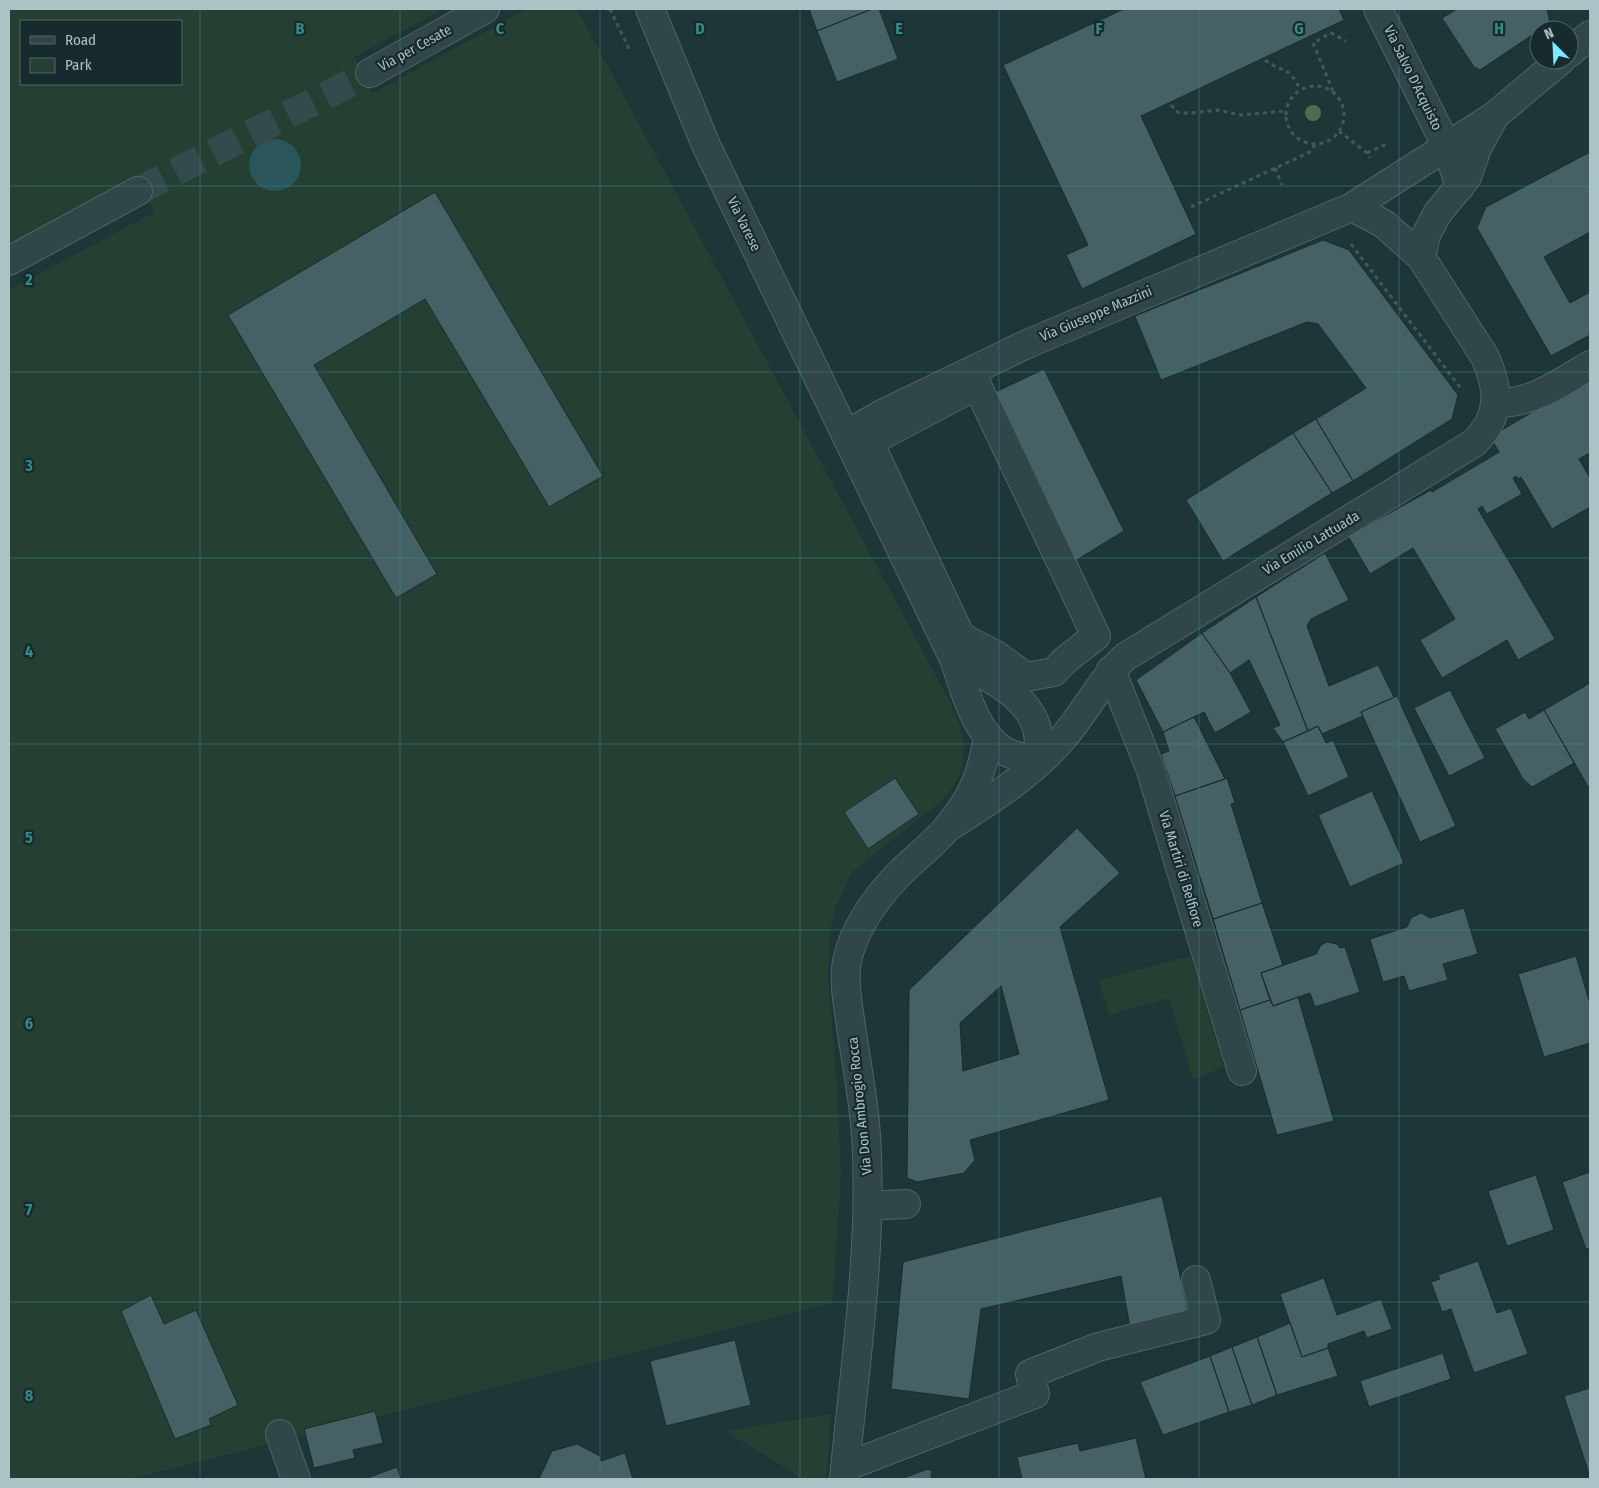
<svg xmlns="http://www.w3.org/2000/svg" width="1599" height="1488" viewBox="0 0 1599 1488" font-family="'Fira Sans Condensed',sans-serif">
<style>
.green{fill:#253f33;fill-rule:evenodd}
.water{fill:#2a565b}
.building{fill:#456165;stroke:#192c2f;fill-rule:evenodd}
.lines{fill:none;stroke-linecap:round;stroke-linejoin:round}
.minor-tunnel{stroke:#334b4d;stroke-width:28;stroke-dasharray:28 14;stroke-linecap:butt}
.minor-casing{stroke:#4f6467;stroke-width:30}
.path{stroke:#415b52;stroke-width:3;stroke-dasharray:4 4;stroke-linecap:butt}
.minor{stroke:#314649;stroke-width:28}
.tree{fill:#4a6c4f}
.grid{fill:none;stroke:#368984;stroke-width:1;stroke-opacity:0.55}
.labels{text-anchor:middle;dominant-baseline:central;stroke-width:4.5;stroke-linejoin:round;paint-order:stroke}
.street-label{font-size:14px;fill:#abc2c6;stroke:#172a2d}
.grid-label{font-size:16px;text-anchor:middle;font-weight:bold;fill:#368984;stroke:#172a2d;stroke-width:4.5;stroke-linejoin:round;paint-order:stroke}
</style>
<rect width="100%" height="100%" fill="#1e3638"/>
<path class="green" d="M9,9H443L354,57L373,93L527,9H577L949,700L961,729L964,750L962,768L954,786L939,803L852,872L836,906L831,927L828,973L838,1101L841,1179L832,1303L130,1479H9V286L12,288L155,212L135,177L9,245ZM21,21H181V84H21Z
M1190,956L1224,1067L1193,1079L1169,998L1109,1015L1099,980Z
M831,1414L826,1479H797V1475L725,1431Z"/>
<path class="water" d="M249 165a26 26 0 1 1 52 0a26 26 0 1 1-52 0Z"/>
<path class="building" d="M809,9H872L817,31Z
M872,9H879L898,59L837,82L817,31Z
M1124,9H1339L1344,20L1141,116L1196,234L1082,289L1066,255L1088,245L1003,65Z
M1457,9H1547L1550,23L1480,70L1474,67L1442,18Z
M1590,152V232L1544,257L1570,303L1590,292V335L1551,356L1477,228L1486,207Z
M435,192L603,476L549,507L425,299L314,365L437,574L396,598L228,315Z
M1323,240L1349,250L1458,395L1452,419L1353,481L1316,419L1366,388L1318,324L1307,322L1161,380L1135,316Z
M1044,369L1124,531L1065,567L983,398Z
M1590,378V453L1579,459L1590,478V507L1552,529L1521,477L1518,479L1516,476L1513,478L1522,494L1487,514L1482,506L1478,509L1555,639L1518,660L1507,640L1442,678L1420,640L1455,619L1413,548L1370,574L1348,536L1431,490L1432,492L1499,452L1490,437Z
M1316,419L1353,481L1332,493L1293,433Z
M1293,433L1332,493L1223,561L1186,500Z
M1325,553L1349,600L1311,619L1307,626L1329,686L1378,665L1394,697L1361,712L1363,716L1322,734L1318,726L1308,731L1256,597Z
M1256,597L1308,731L1283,742L1273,728L1280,725L1249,660L1230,673L1202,633Z
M1202,633L1230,673L1251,712L1215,733L1204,712L1163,732L1136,680Z
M1590,683V790L1544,710Z
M1450,690L1485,758L1449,776L1414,708Z
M1397,696L1456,826L1420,842L1361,712Z
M1544,710L1574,763L1532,787L1523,779L1495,729L1525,712L1529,719Z
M1194,717L1225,779L1175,796L1161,754L1169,751L1163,732Z
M1318,726L1326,743L1333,740L1349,777L1308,796L1283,742Z
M895,778L919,814L868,849L844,812Z
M1227,778L1235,803L1231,804L1262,903L1213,919L1175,796Z
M1372,791L1404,863L1350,887L1318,815Z
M1077,828L1120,873L1060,927L1109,1100L970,1140L975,1160L964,1173L917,1182L907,1178L909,990ZM1001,986L1019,1054L963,1071L960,1023Z
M1262,903L1283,965L1261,973L1270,1000L1240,1010L1213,919Z
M1464,908L1478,954L1443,964L1448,980L1409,991L1404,976L1383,982L1370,939L1407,927L1411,918L1421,913L1430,918Z
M1327,942L1337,944L1340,948L1345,947L1360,992L1315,1007L1310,993L1273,1006L1261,973L1316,954L1321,945Z
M1576,956L1590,1004V1043L1544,1057L1518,974Z
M1298,997L1334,1121L1277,1135L1240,1010L1270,1000L1273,1006Z
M1590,1172V1248L1586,1249L1562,1182Z
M1536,1175L1554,1230L1507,1246L1488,1191Z
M1162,1196L1189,1315L1130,1328L1121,1276L981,1309L969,1399L891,1389L903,1262Z
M1478,1261L1497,1313L1511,1308L1528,1354L1474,1373L1451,1309L1442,1312L1431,1282L1440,1279L1438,1275Z
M1324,1278L1337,1315L1381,1299L1392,1329L1367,1338L1364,1331L1328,1344V1348L1302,1357L1280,1294Z
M151,1295L164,1324L196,1310L238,1405L209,1419L211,1425L175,1439L121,1311Z
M1290,1323L1302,1357L1328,1348L1338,1376L1277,1395L1257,1337Z
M1257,1337L1277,1395L1252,1405L1232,1347Z
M735,1340L751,1405L666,1426L650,1361Z
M1232,1347L1252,1405L1229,1412L1210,1356Z
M1443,1353L1451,1379L1369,1407L1360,1381Z
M1210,1356L1229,1412L1163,1435L1140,1382Z
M1590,1388V1477L1564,1396Z
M375,1411L383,1443L353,1450L355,1458L314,1468L304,1429Z
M1136,1438L1146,1479H1022L1017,1457L1078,1443L1080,1451Z
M577,1444L600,1456L601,1461L625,1453L633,1479H533L540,1477L552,1451Z
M397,1467L401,1479H364Z
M928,1469L932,1471L931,1479H900Z"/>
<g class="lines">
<path class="minor-tunnel" d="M138,191L370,73"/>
<defs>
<path id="minor" d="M650,9L706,145L954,659C965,690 975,735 1006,752C1016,757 1030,758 1040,761
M1378,9L1447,147L1460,187
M1569,53L1590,35
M370,73L485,9
M1421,257L1426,235L1437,214L1467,177L1477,148L1493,119
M9,261L138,191
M977,385L1096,636L1064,661L1054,672L1026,677L996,655L961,637L869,442Z
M1495,403C1532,404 1560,383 1590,365
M846,435L882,414L1027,344L1352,207L1493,117L1561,60
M954,659C982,674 1026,693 1036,726C1040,736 1039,750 1040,761
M1111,670L1150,768L1242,1071
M947,828C988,802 1030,776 1062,739C1085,713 1100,681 1125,657L1474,443C1501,416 1500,391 1485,357L1421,257L1384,224L1352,207
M867,1206L906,1204
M280,1434L296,1479
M845,1467L1035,1394L1030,1374L1098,1347L1206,1320L1196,1280
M844,1479C854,1371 871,1263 867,1155C866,1114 858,1073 852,1033C849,1010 843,984 847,961C854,928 877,897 899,874C915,858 934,844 948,827C973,797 981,776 988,738"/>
</defs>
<use href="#minor" class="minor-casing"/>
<path class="path" d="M610,9L630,51
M1265,60C1284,74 1287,64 1300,89
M1286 115a29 29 0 1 1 58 0a29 29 0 1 1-58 0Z
M1333,91L1313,43L1331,33L1346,41
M1171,105L1179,113H1192L1218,110L1240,115L1286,111
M1339,131L1367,153L1370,158
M1367,153L1389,143
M1275,168L1282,185
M1191,207L1308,153L1316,144
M1351,244L1462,390"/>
<use href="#minor" class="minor"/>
</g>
<circle class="tree" cx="1313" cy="113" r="8"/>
<path class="grid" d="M200,9V1479M400,9V1479M600,9V1479M800,9V1479M999,9V1479M1199,9V1479M1399,9V1479M9,186H1590M9,372H1590M9,558H1590M9,744H1590M9,930H1590M9,1116H1590M9,1302H1590"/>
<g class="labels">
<g class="street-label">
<text transform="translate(415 48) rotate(-29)">Via per Cesate</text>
<text transform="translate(1413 78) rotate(64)">Via Salvo D'Acquisto</text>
<text transform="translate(744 224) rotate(64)">Via Varese</text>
<text transform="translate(1096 314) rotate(-23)">Via Giuseppe Mazzini</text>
<text transform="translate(1311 543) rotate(-31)">Via Emilio Lattuada</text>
<text transform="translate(1181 869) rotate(73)">Via Martiri di Belfiore</text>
<text transform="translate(860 1106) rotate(-96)">Via Don Ambrogio Rocca</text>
</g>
</g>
<g class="grid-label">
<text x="300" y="34">B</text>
<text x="500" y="34">C</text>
<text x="700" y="34">D</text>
<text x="899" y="34">E</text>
<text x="1099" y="34">F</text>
<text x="1299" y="34">G</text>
<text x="1499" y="34">H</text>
<text x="29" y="285">2</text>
<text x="29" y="471">3</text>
<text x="29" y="657">4</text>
<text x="29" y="843">5</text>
<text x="29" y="1029">6</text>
<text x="29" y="1215">7</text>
<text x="29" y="1401">8</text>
</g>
<rect width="1599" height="1488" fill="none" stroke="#abc2c6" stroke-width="20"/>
<rect x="20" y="20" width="162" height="65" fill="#172a2d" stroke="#52676a"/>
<rect x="30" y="36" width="25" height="8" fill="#314649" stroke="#52676a"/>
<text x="65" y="45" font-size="15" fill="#abc2c6">Road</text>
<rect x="30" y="58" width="25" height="15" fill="#253f33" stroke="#52676a"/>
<text x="65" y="70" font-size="15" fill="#abc2c6">Park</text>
<g transform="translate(1554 45) rotate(336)"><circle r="24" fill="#172a2d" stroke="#52676a"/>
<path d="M0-4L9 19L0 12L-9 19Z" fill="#77ebff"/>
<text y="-8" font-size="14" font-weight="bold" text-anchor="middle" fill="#abc2c6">N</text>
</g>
</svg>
